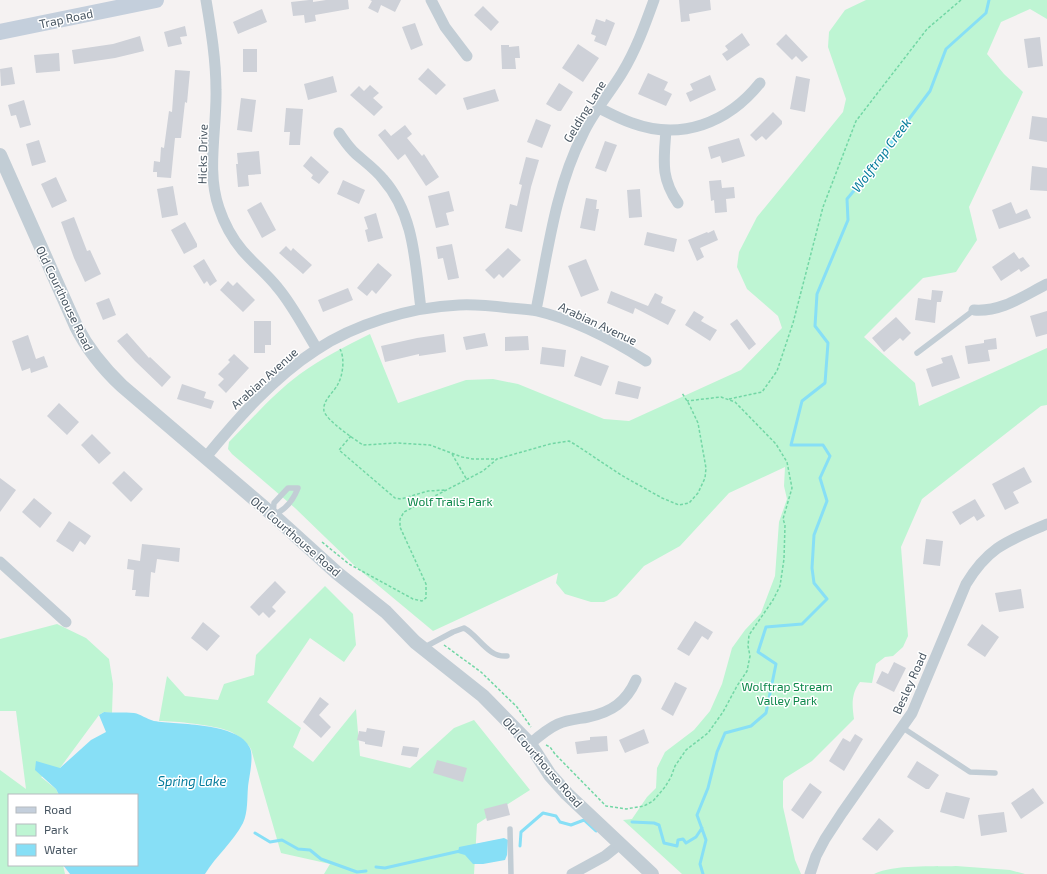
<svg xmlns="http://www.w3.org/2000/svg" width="1047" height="874" viewBox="0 0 1047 874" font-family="'Exo 2',sans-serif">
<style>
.green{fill:#bef5d3}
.water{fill:#87dff6}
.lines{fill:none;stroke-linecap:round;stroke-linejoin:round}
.stream{stroke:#87dff6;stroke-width:3}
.building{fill:#ced1d8}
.path{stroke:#72d7a5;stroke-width:1.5;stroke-dasharray:3 2;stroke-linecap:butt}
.service{stroke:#c2cdd5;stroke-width:5.5}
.minor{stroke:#c2cdd5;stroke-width:11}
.tertiary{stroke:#c2cdd5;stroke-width:14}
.secondary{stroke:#c4cfdc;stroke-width:16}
.labels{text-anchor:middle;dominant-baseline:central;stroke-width:3;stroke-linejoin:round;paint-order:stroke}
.street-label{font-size:12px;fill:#485662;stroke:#fff}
.park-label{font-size:12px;fill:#0e884b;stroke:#fff}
.water-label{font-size:13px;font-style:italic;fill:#037b9b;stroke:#fff}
</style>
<rect width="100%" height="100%" fill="#f5f2f2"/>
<path class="green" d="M866,0H1047V19L1030,9L1001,22L987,54L1004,74L1023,92L969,207L977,240L956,272L923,278L864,337L915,383L919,406L1047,348V405L1041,406L922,499L901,547L908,636L903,647L893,656L885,657L876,664L872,683L860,682C851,694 852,705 854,719L812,761L785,778L783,781V807L795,860L801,874H682L623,820L632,819L647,797L656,788L657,768L665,752L694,730L710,711L722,684L732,648L745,630L761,613L775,576L779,522L787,499L784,486L785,467L729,493L680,546L644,566L617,596L604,602H591L565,594L556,583L558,573L433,631L356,567L295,508L232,454L228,449L229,442C252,419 274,393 300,374C322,358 346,346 370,334L398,403L466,380L493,379L518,384L604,419L629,421L741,370L782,328L778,316L747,289L737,267L739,252L757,217L843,112L846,99L828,47L829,32L845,10Z
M325,586L353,614L356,645L344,662L310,638L267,702L301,728L293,747L313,762L356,709L360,756L410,768L454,728L474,720L530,790L477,824L474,874H324L330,864L281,853L251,749C246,741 238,735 229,731C214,725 175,721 159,721L167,676L185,696L218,700L224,684L254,675L256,655Z
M57,624L86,638L109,659L113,684L112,713L104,712L99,715L60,768L41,777L56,789L59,795H9V865H63L65,874H0V770L26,789L16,711H0V639Z
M956,866L1010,870L1025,874H874C894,864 933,867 956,866Z"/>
<path class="water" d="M104,712C114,713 124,712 134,713C141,714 146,719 154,721C177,725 239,722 250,748C254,757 249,777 248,787C247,798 248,812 243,823C233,842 216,856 205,874H70L63,865H137V795H59L56,789L35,770L36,761L60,768L91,740L106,732L99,715Z
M504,838L508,840L507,855L505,860L483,864H473L465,855L458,853L459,847Z"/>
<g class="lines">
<path class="stream" d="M632,822L654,823L659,825L664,843L677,846L678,840L683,839L686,843L696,837L702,828
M255,833L270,842L282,840L298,849L310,850L321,859L357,872L366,871
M520,846L521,832L543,813L556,816L560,822L571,825L584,820L596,831
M376,867L385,868L460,851
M703,874L700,864L706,840L697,815L708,788L717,752L725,733L751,726L766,713L776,664L758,652L766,627L802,624L827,599L814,583L812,568L814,535L827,501L820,478L830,456L823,445H791L802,401L825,383L828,343L815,326L817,294L848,220L847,199L867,175L930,91L946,49L986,13L989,0"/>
</g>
<path class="building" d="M309,0H313V2L326,0H348L349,9L315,15L316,21L305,23L304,15L293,16L291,2Z
M370,0H401L395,12L381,5L378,13L368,8L372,1Z
M679,0H710L711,10L689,14L690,21L681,22Z
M483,6L499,22L491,31L474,15Z
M262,9L267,22L238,34L233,22Z
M596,19L605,22L606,19L615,23L606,46L594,41L596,36L591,34Z
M415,23L423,45L411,50L402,27Z
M185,26L187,36L180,37L182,44L168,47L164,32Z
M742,33L750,45L727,61L722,54L728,50L725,46Z
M786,34L808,57L802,62L796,56L792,60L776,44Z
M140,36L144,51L115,58L74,64L72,50L113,44Z
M1040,37L1043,66L1028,68L1024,39Z
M578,44L599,58L583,82L562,68Z
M501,45H509V47L519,46L520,58H515L516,69H502Z
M243,49H257V72H243Z
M59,53L60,71L36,73L34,55Z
M12,67L15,84L1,86L0,69Z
M428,68L446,85L436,95L418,79Z
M175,70L190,71L187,103L185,102L181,138H175L171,178L157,177V172H153L154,161L160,162L161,147L164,148L169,111L172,112Z
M648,73L668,82L664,90L672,94L666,106L638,94Z
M710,75L716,90L690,102L686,93L693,90L690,84Z
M333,76L337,92L308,100L304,84Z
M796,76L810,79L805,112L790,109Z
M559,83L573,92L561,111H558L546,104Z
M370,85L379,93L373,98L383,107L374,116L350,95L359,86L364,91Z
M495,89L499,101L467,110L463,98Z
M241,98L256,100L252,132L237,130Z
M24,100L31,125L20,128L16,115L11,116L8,105Z
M286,108L303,109L300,145H289L290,132H284Z
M773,112L782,121V124L766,140L762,136L756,141L750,135Z
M1032,116L1047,118V142L1029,139Z
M536,119L551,125L542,148L527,142Z
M405,125L412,134L407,138L422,156L424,154L439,177L426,186L405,154L398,160L378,135L385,129L391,136Z
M739,138L745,156L722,163L720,156L711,159L708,147Z
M39,140L46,162L32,166L26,144Z
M605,141L617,145L606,172L595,168Z
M259,151L261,174L248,175L249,186L238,187L236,164H238L237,153Z
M311,156L329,172L319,184L311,178L313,175L303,166Z
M526,157L539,160L531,187L522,232L505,228L510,204L517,206L522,185L519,184Z
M1032,166L1047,168V191L1030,190Z
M56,177L67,201L52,208L41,184Z
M343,180L365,190L359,204L337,194Z
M721,180L722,188L734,187L735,198L726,199L727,212L715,213L714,200L711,201L709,181Z
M173,186L178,215L162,218L157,189Z
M640,189L642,217L629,218L627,190Z
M449,191L454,211L446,213L449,225L436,228L428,196Z
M586,198L597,200L596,209H599L595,231L580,228Z
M261,202L276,230L262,238L247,210Z
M1011,202L1016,214L1027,209L1031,218L999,229L992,210Z
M376,213L383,238L368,242L365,230L368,229L364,217Z
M74,217L87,251L90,250L101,274L85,282L74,258L61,222Z
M185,222L197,244V247L184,254L171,230Z
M714,230L718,240L700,248L704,257L697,261L688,240L707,232L708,233Z
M647,232L677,239L674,252L644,245Z
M452,244L459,278L448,280L443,258L438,259L436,247Z
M286,246L291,251L293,248L312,265L303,274L279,253Z
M508,248L521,260L503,278L499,274L494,279L485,270Z
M1014,252L1019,259L1023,257L1030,266L1021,272L1019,269L1001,281L992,267Z
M204,259L217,281L210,286L207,281L204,284L193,266Z
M586,259L599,290L581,297L568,266Z
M378,263L392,275L376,294L372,290L367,296L357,288Z
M228,281L233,286L237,282L255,300L243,312L220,290Z
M348,288L353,300L323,312L318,300Z
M932,290L943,291L941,302H937L935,323L915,320L918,298L931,300Z
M611,291L648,306L655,293L663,297L661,303L676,310L668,325L635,308L633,314L607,303Z
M109,298L116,315L103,320L96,303Z
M694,311L704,317L701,321L717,330L710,341L685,325Z
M1047,311V334L1036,337L1030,316Z
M896,317L911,333L903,341L900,338L884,352L872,338Z
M737,319L756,344L749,350L730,324Z
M254,321H271V345H265V353H254Z
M127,333L149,358L150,357L171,377L162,387L135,361L117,341Z
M485,333L488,346L466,350L463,337Z
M444,334L446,352L419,356V354L385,362L381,346L417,338Z
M28,335L36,359L44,356L48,367L31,373L30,368L22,371L12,341Z
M528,336L529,350L505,351V337Z
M996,338L997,349L988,350L990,361L968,364L965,346L984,343V340Z
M542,347L566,350L564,367L540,364Z
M234,354L249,368L226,393L218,385L224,379L218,374L230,362L228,360Z
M952,355L960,378L932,387L926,369L943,363L941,358Z
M581,356L609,366L601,386L574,376Z
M618,381L641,387L638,399L615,394Z
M182,384L206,392L204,398L214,401L211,409L177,399Z
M59,403L79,422L67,435L47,416Z
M92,434L111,453L99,464L81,445Z
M1024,467L1032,482L1013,492L1019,503L1005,510L992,484Z
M124,471L143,489L131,502L112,483Z
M0,478L16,490L0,512Z
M34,498L52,513L40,528L22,512Z
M975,499L985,516L977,521L974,516L960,525L952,512Z
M69,521L91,536L85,545L80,541L73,552L56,541Z
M926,539L943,541L940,566L923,564Z
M142,544L180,548L179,562L157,559L155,573L151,572L149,597L135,596L136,590H132L134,570L127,569L128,559L140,561Z
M275,581L286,592L272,607L276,611L269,618L263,612L259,616L250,607Z
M1021,589L1024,608L999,612L995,593Z
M695,621L713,632L708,640L702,636L689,656L677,649Z
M203,622L220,636L207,651L191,638Z
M982,624L999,637L985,657L967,645Z
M894,662L906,668L894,692L876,683L882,671L888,674Z
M675,682L687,688L673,716L661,709Z
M320,697L329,704L319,715L331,727L321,738L303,722Z
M367,728L385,731L382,747L365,744V742L357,740L359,731L366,732Z
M644,729L649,743L625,753L619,740Z
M855,734L863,739L844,771L829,761L843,738L850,742Z
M607,736L608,751L577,754L575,742L590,740V737Z
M403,746L419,748L417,757L401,755Z
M437,760L467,768L463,782L433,773Z
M917,761L939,775L929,789H926L907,777Z
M810,783L822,792L803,819L791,810Z
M1033,788L1044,803L1021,819L1011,803Z
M946,792L970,798L964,819L940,812Z
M507,803L510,815L487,821L484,809Z
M1004,812L1007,832L981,836L978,815Z
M879,818L894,831L877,851L862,839Z"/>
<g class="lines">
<path class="path" d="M340,349C345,358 343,375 338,384C334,392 322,401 324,411C327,421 354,439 363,445L397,443L430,445L462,457L473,459H497
M729,399L762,392L777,371L793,323L823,207L856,121L927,29L961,0
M351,436L339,450L395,498L401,499L428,491L446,490
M452,454L467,480
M322,542L349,564L413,599L422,601L426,598V584L400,527V519L404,512L483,471L497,459L550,444L569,441L576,445L621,475L662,498L679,505L689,503L698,493L705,478L706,468L698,423L689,404L682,393
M444,645L481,672L517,707L531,727
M546,745L550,747L555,754L606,806L626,809L644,806L653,801L665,787L671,777L675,766L686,750L708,733L723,712L737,686L747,671L750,656L748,646L749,635L773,600L780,586L784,559L785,525L783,519L792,488L787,462L776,444L735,402L721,397L687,401"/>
<path class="service" d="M917,353L974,310
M288,488H298C293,501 286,510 273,515L274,503Z
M423,648L453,632L464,628C479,636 488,658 507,656
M903,728L970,772L995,773
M510,829L511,874"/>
<path class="minor" d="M206,0C211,30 216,60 216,90C217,129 206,171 219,208C224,223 232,238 242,250C253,263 267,274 278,288C293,306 304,328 317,349
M431,0L445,27L467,56
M599,108C609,113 620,119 632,123C681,141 728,123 760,83
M666,130C664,160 660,177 678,203
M339,133C344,140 349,148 356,154C365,162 375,169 383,179C415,215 415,264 421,309
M536,310C548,251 555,189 583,134C593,112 610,93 622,73C636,50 645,25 654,0
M974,310C1002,312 1023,296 1047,284
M206,457C237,419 274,377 316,350C355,324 411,307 459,305C476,304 493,306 510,308C519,309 528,309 537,311C576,320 613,340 646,361
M0,562L66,622
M530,744C539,736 547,729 558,724C567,720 578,719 588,717C612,712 626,702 636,680
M572,874L605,856L620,844
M810,874L816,856L825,839L842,813L912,713L966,584C989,546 1008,541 1047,524"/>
<path class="tertiary" d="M0,155L76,326C88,350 103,368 122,386L273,515L337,573L386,612L415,642L483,696L530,744L550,775L567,794L652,874"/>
<path class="secondary" d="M0,32L156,0"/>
</g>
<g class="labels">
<g class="street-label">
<text transform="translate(66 18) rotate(-12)">Trap Road</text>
<text transform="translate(584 111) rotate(-59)">Gelding Lane</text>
<text transform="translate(202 154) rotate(-89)">Hicks Drive</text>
<text transform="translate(65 298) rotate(64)">Old Courthouse Road</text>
<text transform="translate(598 323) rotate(25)">Arabian Avenue</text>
<text transform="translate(264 378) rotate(-42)">Arabian Avenue</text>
<text transform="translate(296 536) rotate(41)">Old Courthouse Road</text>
<text transform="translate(909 683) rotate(-66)">Besley Road</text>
<text transform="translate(543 762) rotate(49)">Old Courthouse Road</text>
</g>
<g class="park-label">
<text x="450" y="501">Wolf Trails Park</text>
<text x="787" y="686">Wolftrap Stream<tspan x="787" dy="14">Valley Park</tspan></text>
</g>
<g class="water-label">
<text transform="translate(881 155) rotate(-53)">Wolftrap Creek</text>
<text x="192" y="781">Spring Lake</text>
</g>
</g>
<rect x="8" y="794" width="130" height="72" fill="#ffffff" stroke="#b6bbc0"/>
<rect x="16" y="807" width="20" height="6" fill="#c4cfdc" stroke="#b6bbc0"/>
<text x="44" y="814" font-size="12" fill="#485662">Road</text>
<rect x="16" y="824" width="20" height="12" fill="#bef5d3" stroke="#b6bbc0"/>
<text x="44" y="834" font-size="12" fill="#485662">Park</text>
<rect x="16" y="844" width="20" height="12" fill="#87dff6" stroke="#b6bbc0"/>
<text x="44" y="854" font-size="12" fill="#485662">Water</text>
</svg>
